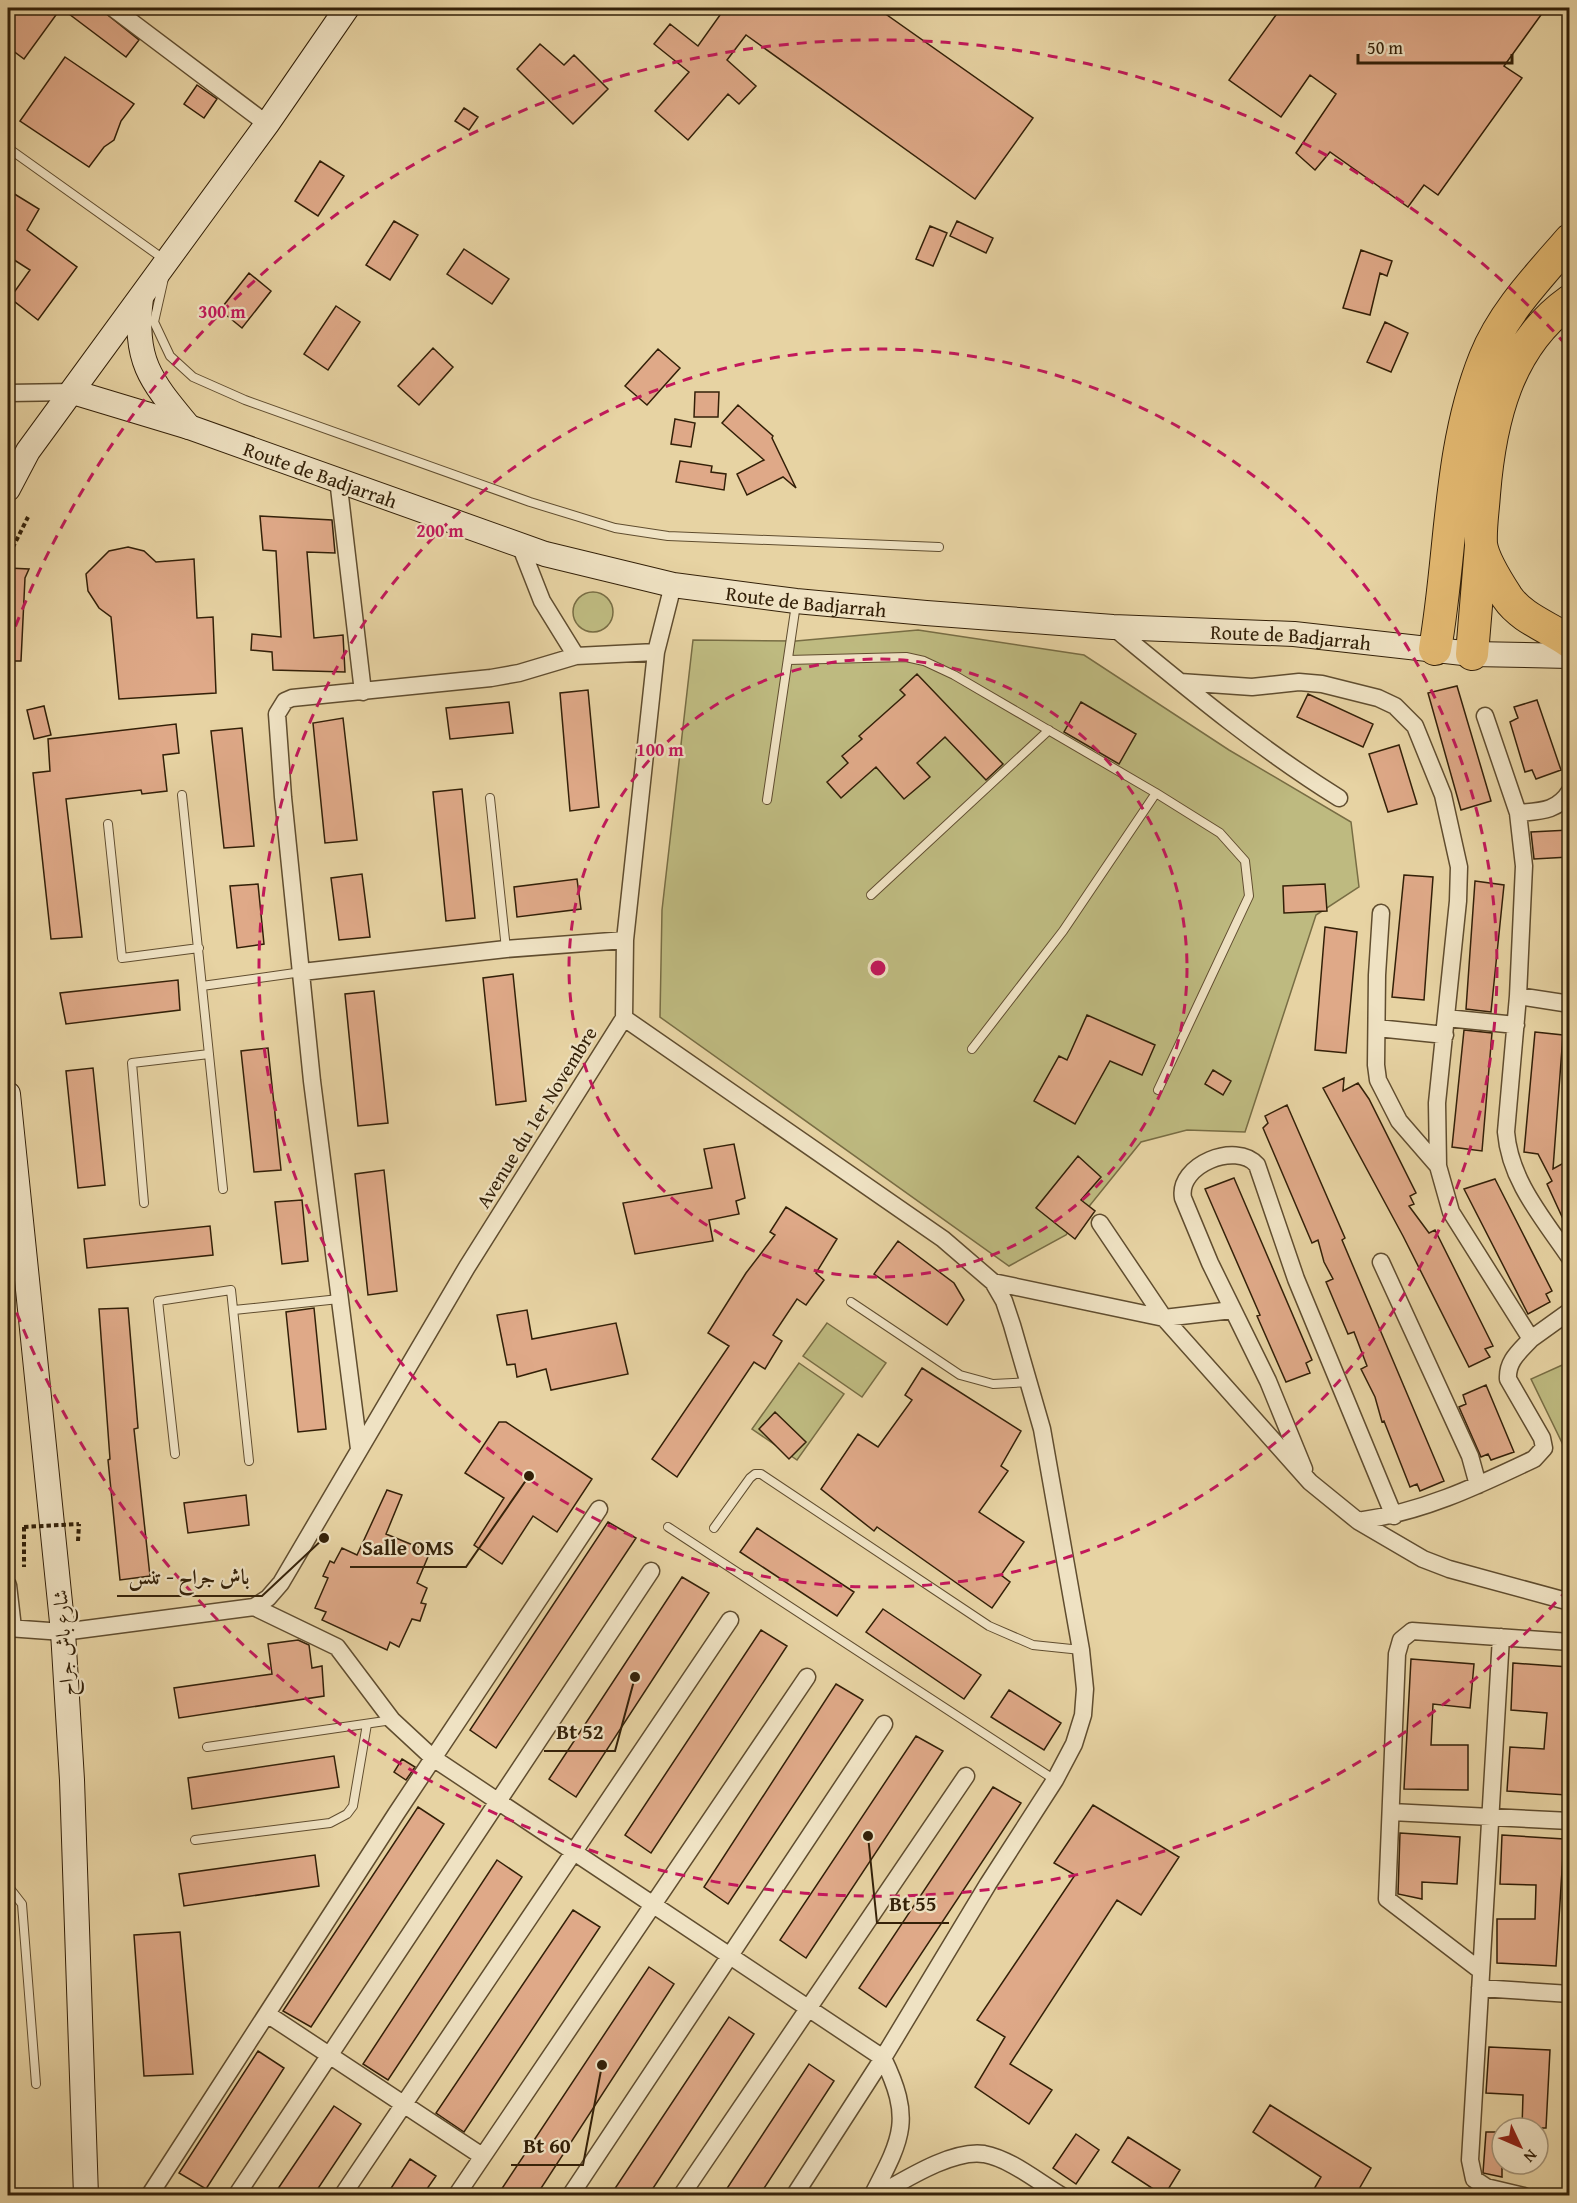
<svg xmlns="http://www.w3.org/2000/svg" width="1577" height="2203" viewBox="0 0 1577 2203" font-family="'Gentium Book Plus',Amiri,serif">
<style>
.green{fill:#beba80;stroke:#786d44;stroke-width:1.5}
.building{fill:#dfa988;stroke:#332008;stroke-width:1.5}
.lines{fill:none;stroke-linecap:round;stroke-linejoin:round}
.lane-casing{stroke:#604d2f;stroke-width:10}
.street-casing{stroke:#604d2f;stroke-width:19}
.secondary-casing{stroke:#332008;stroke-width:26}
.highway-casing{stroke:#332008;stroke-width:34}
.path{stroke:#332008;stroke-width:4;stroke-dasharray:4.5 3;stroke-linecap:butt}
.lane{stroke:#efe2c3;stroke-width:8}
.street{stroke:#efe2c3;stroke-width:16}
.secondary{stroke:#efe2c3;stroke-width:24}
.highway{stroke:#e4ba72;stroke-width:32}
.path-bridge{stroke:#332008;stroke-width:4;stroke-dasharray:4.5 3;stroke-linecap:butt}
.ring{fill:none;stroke:#c2185b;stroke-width:3;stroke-dasharray:10 8}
.labels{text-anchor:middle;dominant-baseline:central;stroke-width:4.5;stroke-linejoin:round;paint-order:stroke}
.street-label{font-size:20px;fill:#332008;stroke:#efe2c3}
.centre{fill:#c2185b;stroke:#efe2c3;stroke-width:3}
.ring-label{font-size:18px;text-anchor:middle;font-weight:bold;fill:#c2185b;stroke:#efe2c3;stroke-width:4.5;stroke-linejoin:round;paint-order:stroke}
.leader{fill:none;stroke:#332008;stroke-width:2}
.callout-dot{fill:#332008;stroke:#efe2c3;stroke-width:2}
.callout-label{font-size:21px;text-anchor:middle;font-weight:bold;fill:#332008;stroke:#efe2c3;stroke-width:4.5;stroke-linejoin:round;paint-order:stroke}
</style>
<rect width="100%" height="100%" fill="#e7d3a3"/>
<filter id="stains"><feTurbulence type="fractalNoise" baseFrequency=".00333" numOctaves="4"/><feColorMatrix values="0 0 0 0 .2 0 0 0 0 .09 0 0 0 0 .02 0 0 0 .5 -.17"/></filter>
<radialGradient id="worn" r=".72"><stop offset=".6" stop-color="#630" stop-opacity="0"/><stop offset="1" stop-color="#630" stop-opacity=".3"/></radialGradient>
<path class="green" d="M573 612a20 20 0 1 1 40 0a20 20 0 1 1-40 0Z
M918,630L1084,655L1229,750L1351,822L1359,887L1316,915L1245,1132L1187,1130L1141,1142L1066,1235L1009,1266L660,1017L662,910L693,640L796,641Z
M827,1323L886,1363L862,1397L803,1356Z
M1569,1362L1570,1454L1568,1455L1531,1379Z
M799,1363L844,1394L797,1460L752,1429Z"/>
<path class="building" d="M8,8H99L139,40L126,57L61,8L24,59L8,47Z
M725,8H877L1033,118L975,199L746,35L727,60L756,86L739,104L728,94L688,140L655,111L689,72L654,44L670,24L698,46Z
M1281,8H1546L1504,66L1522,78L1438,195L1424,185L1408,207L1330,152L1315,170L1296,153L1336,94L1310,75L1281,117L1229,80Z
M540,44L564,65L574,55L608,89L573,124L517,69Z
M65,57L134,104L121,121L114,140L104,147L89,167L20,121Z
M197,85L217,99L204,118L184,104Z
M464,108L478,117L469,130L455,121Z
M320,161L344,176L318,216L295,201Z
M8,190L39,209L27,230L77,267L38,320L10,298L30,270L8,256Z
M394,221L418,235L390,280L366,265Z
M957,221L993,238L986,253L950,236Z
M930,226L947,233L933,266L916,259Z
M464,249L509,279L492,304L447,274Z
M1361,250L1392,261L1387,276L1380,273L1370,315L1343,308Z
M249,273L271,291L242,328L220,310Z
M336,306L360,322L328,370L304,354Z
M1385,322L1408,333L1391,372L1367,362Z
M433,348L453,367L419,405L398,386Z
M658,349L680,368L647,405L625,386Z
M695,392H719L718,417H694Z
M738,405L773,436L772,438L796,488L783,477L747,495L737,474L764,460L722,423Z
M675,419L695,423L691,447L671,444Z
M680,461L712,466L711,472L726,474L724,490L676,482Z
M260,516L332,520L335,553L307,552L314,638L343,635L345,672L273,670L272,652L251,650L252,634L281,637L276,551L263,550Z
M128,547L144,551L156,562L194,559L197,618L213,617L216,693L119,699L111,617L99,608L88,591L86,574L109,551Z
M8,568L29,569L25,578L21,661H8Z
M917,674L1003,764L986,780L945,737L917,763L930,777L904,799L876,767L841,798L827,782L848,763L842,756L862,739L859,736L905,695L900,690Z
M1457,686L1491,801L1461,810L1428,693Z
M588,690L599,807L570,811L560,693Z
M1308,694L1373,724L1363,747L1297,717Z
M1537,700L1561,770L1536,779L1532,770L1525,772L1510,722L1518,718L1514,707Z
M509,702L513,733L450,739L446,708Z
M1081,702L1136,734L1119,764L1064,732Z
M44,706L51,735L34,739L27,710Z
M343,718L357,840L325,843L313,723Z
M176,724L179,753L163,755L167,791L142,794L141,790L66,799L82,937L51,939L33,773L50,771L48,739Z
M242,728L254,846L224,848L211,731Z
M1399,745L1417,804L1388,812L1369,754Z
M462,789L475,918L446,921L433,792Z
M1569,830V857L1534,859L1531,832Z
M362,874L370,937L339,940L331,878Z
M1404,875L1433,877L1424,1000L1392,997Z
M577,879L581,909L517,917L514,887Z
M1475,881L1504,885L1491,1012L1466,1009Z
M258,884L264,944L237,948L230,886Z
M1325,884L1327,911L1284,913L1283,886Z
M1325,927L1357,932L1346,1053L1315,1050Z
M513,974L526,1101L496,1105L483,978Z
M178,980L180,1010L66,1024L60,993Z
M374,991L388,1123L358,1126L345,994Z
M1087,1015L1155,1045L1142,1075L1110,1061L1075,1124L1034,1101L1059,1056L1067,1060Z
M1464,1030L1492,1033L1482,1151L1452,1147Z
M1535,1032L1563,1035L1553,1169L1569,1160V1232L1547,1184L1552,1181L1538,1154L1524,1152Z
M268,1048L281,1170L254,1172L241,1051Z
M93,1068L105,1185L78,1188L66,1071Z
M1213,1070L1231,1081L1223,1095L1205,1084Z
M1344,1078L1343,1091L1358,1083L1369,1099L1416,1193L1410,1196L1414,1204L1409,1206L1429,1233L1435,1230L1493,1346L1485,1349L1490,1357L1469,1367L1403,1236L1323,1088Z
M1287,1105L1345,1238L1342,1240L1444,1481L1420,1491L1417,1484L1410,1487L1384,1421L1382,1422L1375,1397L1361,1369L1367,1366L1354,1332L1348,1334L1326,1282L1333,1279L1324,1262L1318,1240L1312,1243L1263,1128L1268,1123L1265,1116Z
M734,1144L745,1198L736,1201L739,1214L709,1220L713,1241L635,1254L623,1203L712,1188L704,1149Z
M1078,1156L1101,1177L1081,1200L1095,1211L1075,1239L1036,1208Z
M384,1170L397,1291L368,1295L355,1174Z
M1234,1178L1312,1360L1306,1363L1310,1373L1286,1382L1257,1316L1260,1315L1205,1189Z
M1495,1179L1552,1291L1546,1294L1550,1302L1528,1314L1464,1189Z
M302,1200L308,1261L282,1264L275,1202Z
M786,1207L837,1239L816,1273L824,1280L806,1305L797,1299L773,1335L782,1341L765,1369L754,1362L677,1477L652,1459L729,1346L708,1333L746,1273L775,1235L770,1232Z
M210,1226L213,1255L87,1268L84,1239Z
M898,1241L954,1283L964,1300L947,1325L874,1274Z
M128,1308L138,1428L134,1429L150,1576L120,1580L108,1460L110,1459L99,1309Z
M314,1308L326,1429L298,1432L286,1312Z
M527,1310L532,1339L616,1323L628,1374L551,1390L546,1369L517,1377L515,1364L507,1365L497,1315Z
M922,1368L1021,1431L1001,1466L1008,1471L979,1512L1024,1542L1001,1575L1010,1582L992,1608L877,1527L874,1531L821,1489L858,1434L878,1447L912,1400L905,1395Z
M1486,1385L1514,1452L1491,1460L1488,1454L1481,1457L1459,1407L1466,1404L1463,1395Z
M775,1412L806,1442L789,1459L759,1429Z
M499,1422H506L592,1479L557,1532L533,1516L502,1564L474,1545L504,1498L465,1473Z
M387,1490L402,1495L386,1534L430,1552L417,1583L427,1588L421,1603L426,1604L420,1621L412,1619L399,1647L390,1642L387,1650L322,1620L326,1612L315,1608L328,1578L323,1576L330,1561L334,1563L342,1548L357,1555Z
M246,1495L249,1525L188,1533L184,1503Z
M608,1522L636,1538L496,1748L470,1730Z
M757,1528L854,1592L837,1616L740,1552Z
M682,1577L709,1593L576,1797L549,1779Z
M883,1609L981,1675L964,1699L866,1632Z
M761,1630L787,1646L651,1853L625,1835Z
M298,1640L309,1645L312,1668L322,1666L324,1696L179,1718L174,1688L272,1674L268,1644Z
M1411,1659L1474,1664L1470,1708L1433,1704L1431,1745H1468V1790L1404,1789Z
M1513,1663L1569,1667L1567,1795L1507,1791L1510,1747L1544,1749L1547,1713L1511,1710Z
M836,1684L863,1700L728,1904L704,1887Z
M1009,1690L1061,1723L1044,1750L991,1717Z
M916,1736L943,1751L806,1958L780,1940Z
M334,1756L339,1787L192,1809L188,1778Z
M402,1759L415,1767L406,1780L394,1772Z
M993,1787L1021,1803L886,2007L859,1988Z
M1093,1805L1179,1857L1141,1915L1117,1900L1010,2064L1052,2090L1029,2124L975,2087L1005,2037L977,2020L1075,1875L1054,1863Z
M418,1807L444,1824L311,2027L283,2011Z
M1400,1833L1460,1837L1457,1884L1422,1882V1899L1398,1894Z
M1502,1835L1564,1839L1556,1966L1497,1963V1919H1535L1536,1885L1500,1884Z
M315,1855L319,1886L184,1906L179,1874Z
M497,1860L522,1877L388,2080L363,2064Z
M573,1910L600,1927L464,2132L436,2113Z
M180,1932L193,2074L144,2076L134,1935Z
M649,1967L674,1984L536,2196H497Z
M729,2017L754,2034L648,2196H610Z
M1489,2047L1550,2050L1546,2128H1522L1523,2095L1486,2093Z
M258,2051L284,2068L206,2189L179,2173Z
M809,2064L834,2081L759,2196H722Z
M1270,2105L1371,2168L1355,2196H1310L1321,2177L1253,2132Z
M334,2106L361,2124L313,2196H273Z
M1486,2132H1502V2177L1483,2173Z
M1076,2134L1099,2150L1076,2184L1053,2168Z
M1128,2137L1180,2170L1164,2196L1112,2162Z
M410,2159L436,2176L422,2196H386Z"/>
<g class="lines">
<defs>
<path id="lane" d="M8,148L165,260
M164,278L154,322L170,356L193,377L245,400L530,502L615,528L668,536L939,547
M788,660L906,657L924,661L954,675L1156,793L1220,833L1245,861L1249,896L1158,1090
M182,795L223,1189
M490,798L506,949
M767,800L796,604
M108,824L122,958L199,948
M871,895L1049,730
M202,986L302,972
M972,1049L1063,931L1156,793
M144,1203L132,1063L209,1054
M851,1302L960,1375L993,1384L1030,1382
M234,1310L339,1299
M175,1454L158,1301L231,1290L249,1461
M668,1527L1055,1780
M714,1528L750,1478L755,1474H761L989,1626L1033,1645L1081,1650
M207,1747L392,1720
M195,1840L330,1823L347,1814L353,1806L367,1724
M8,1886L22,1904L36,2084"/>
<path id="street" d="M113,8L267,124
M8,393L73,392
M338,479L363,692
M520,545L542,601L576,656
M1113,627C1187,688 1257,747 1339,798
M1485,716L1518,813L1524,866L1518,996L1506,1132C1510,1181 1543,1218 1570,1258
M1518,813C1540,811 1557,812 1570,791
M1381,913L1377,975L1376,1065L1378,1080L1399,1121L1438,1166
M302,972L506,949L625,940
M1518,996L1570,1004
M624,1018L943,1239L993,1282L1004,1301L1012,1325L1042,1429L1081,1650L1085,1689L1083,1715L1074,1744L1055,1780L988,1884L883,2058L794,2196
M1446,1018L1516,1025
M1377,1028L1445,1035
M1100,1223L1164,1318L1232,1310
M1381,1262L1470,1456L1478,1485
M993,1282L1164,1318L1310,1482L1358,1521C1423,1512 1475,1487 1534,1459L1544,1448L1542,1438L1508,1379C1507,1361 1519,1352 1531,1339L1451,1212L1438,1166L1437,1103L1458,901L1459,867L1443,795L1415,726L1395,706L1378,698L1322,684L1299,682L1252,687L1180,682
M1531,1339L1570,1311
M359,1449L312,1081L283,797L277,714L285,701L292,698L491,678L519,673L576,656L656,652
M1304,1469L1268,1381L1210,1263L1183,1198C1177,1165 1236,1141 1257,1165L1296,1279L1394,1516
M1358,1521L1423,1559L1449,1569L1570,1602
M8,1585L13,1628
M254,1607L337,1647L392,1720L433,1758L883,2058C913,2120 902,2138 872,2196
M8,1628L63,1632L254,1607L268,1598L281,1583L467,1267L624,1018L625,940L656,652L673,585
M1501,1637L1470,2160L1474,2179L1486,2187L1524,2196
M1391,1812L1570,1821
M1481,1971L1387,1899L1397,1654L1401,1640L1412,1631L1570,1642
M1480,1988L1570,1994
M267,2014L482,2156
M149,2196L396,1814L599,1509
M236,2196L651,1571
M342,2196L730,1620
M456,2196L807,1677
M570,2196L884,1724
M681,2196L966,1776
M876,2196C903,2181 952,2149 984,2154C1011,2159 1038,2182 1062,2196"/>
<g id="secondary">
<path d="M141,298C133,361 151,381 189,427"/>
<path id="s1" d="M73,392L189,427L545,554L673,585L796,601L926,613L1113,627L1294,634L1472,654L1570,656"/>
<path d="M8,489L28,451L267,124L347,8"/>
<path d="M8,1094L63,1632L72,1780L86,2196"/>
</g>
<path id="highway" d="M1570,301C1507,346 1490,421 1484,494C1483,510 1480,528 1481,544C1483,560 1498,583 1507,597C1522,619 1549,627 1570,642
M1435,649C1452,553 1448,450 1485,358C1503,313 1538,277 1570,240
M1472,654L1481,546"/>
</defs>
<use href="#lane" class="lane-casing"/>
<use href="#street" class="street-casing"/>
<use href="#secondary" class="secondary-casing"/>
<use href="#highway" class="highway-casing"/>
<path class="path" d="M8,549L11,551L28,517
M24,1527V1567
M78,1541L79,1524"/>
<use href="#lane" class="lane"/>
<use href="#street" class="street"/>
<use href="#secondary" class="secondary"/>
<use href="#highway" class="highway"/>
<path class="path-bridge" d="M24,1527L79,1524"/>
</g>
<g class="ring">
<circle cx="878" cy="968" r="309"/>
<circle cx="878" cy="968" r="619"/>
<path d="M1568 1589A928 928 0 0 1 9 1293M9 643A928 928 0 0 1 1568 347"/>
</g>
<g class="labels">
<g class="street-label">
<text stroke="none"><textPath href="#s1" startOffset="261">Route de Badjarrah</textPath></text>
<text stroke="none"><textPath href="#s1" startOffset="765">Route de Badjarrah</textPath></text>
<text stroke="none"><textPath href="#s1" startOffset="1251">Route de Badjarrah</textPath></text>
<text transform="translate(536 1117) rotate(-58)">Avenue du 1er Novembre</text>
<text transform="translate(63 1643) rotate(-94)">شارع باش جراح</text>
</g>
</g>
<circle cx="878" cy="968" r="9" class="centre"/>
<g class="ring-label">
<text x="222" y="318">300 m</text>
<text x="440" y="537">200 m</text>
<text x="660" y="756">100 m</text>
</g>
<path class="leader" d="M529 1476L466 1567H350M324 1538L262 1596H117M635 1677L615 1751H544M868 1836L877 1923H949M602 2065L583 2165H511"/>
<g class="callout-dot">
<circle cx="529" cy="1476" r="6"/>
<circle cx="324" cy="1538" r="6"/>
<circle cx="635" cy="1677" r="6"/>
<circle cx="868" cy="1836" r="6"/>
<circle cx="602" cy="2065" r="6"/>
</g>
<g class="callout-label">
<text x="408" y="1555">Salle OMS</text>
<text x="189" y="1584">باش جراح - تنس</text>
<text x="580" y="1739">Bt 52</text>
<text x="913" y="1911">Bt 55</text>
<text x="547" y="2153">Bt 60</text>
</g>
<rect width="1577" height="2203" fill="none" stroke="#e7d3a3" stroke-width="30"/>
<rect x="9" y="9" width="1559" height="2185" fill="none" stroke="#332008" stroke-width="3"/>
<rect x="15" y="15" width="1547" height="2173" fill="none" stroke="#332008" stroke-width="1.5"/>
<g transform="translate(1520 2146) rotate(134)"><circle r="28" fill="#efe2c3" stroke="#a49478" stroke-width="1.5"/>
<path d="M0-4.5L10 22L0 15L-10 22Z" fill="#8f2418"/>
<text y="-9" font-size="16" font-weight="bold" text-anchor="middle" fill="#332008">N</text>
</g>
<path d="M1358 54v9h154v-9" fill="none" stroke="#332008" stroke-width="3"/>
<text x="1367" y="54" font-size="18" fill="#332008" stroke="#efe2c3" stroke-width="4.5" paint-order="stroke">50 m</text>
<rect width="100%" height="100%" filter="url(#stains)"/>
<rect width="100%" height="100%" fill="url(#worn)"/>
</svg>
